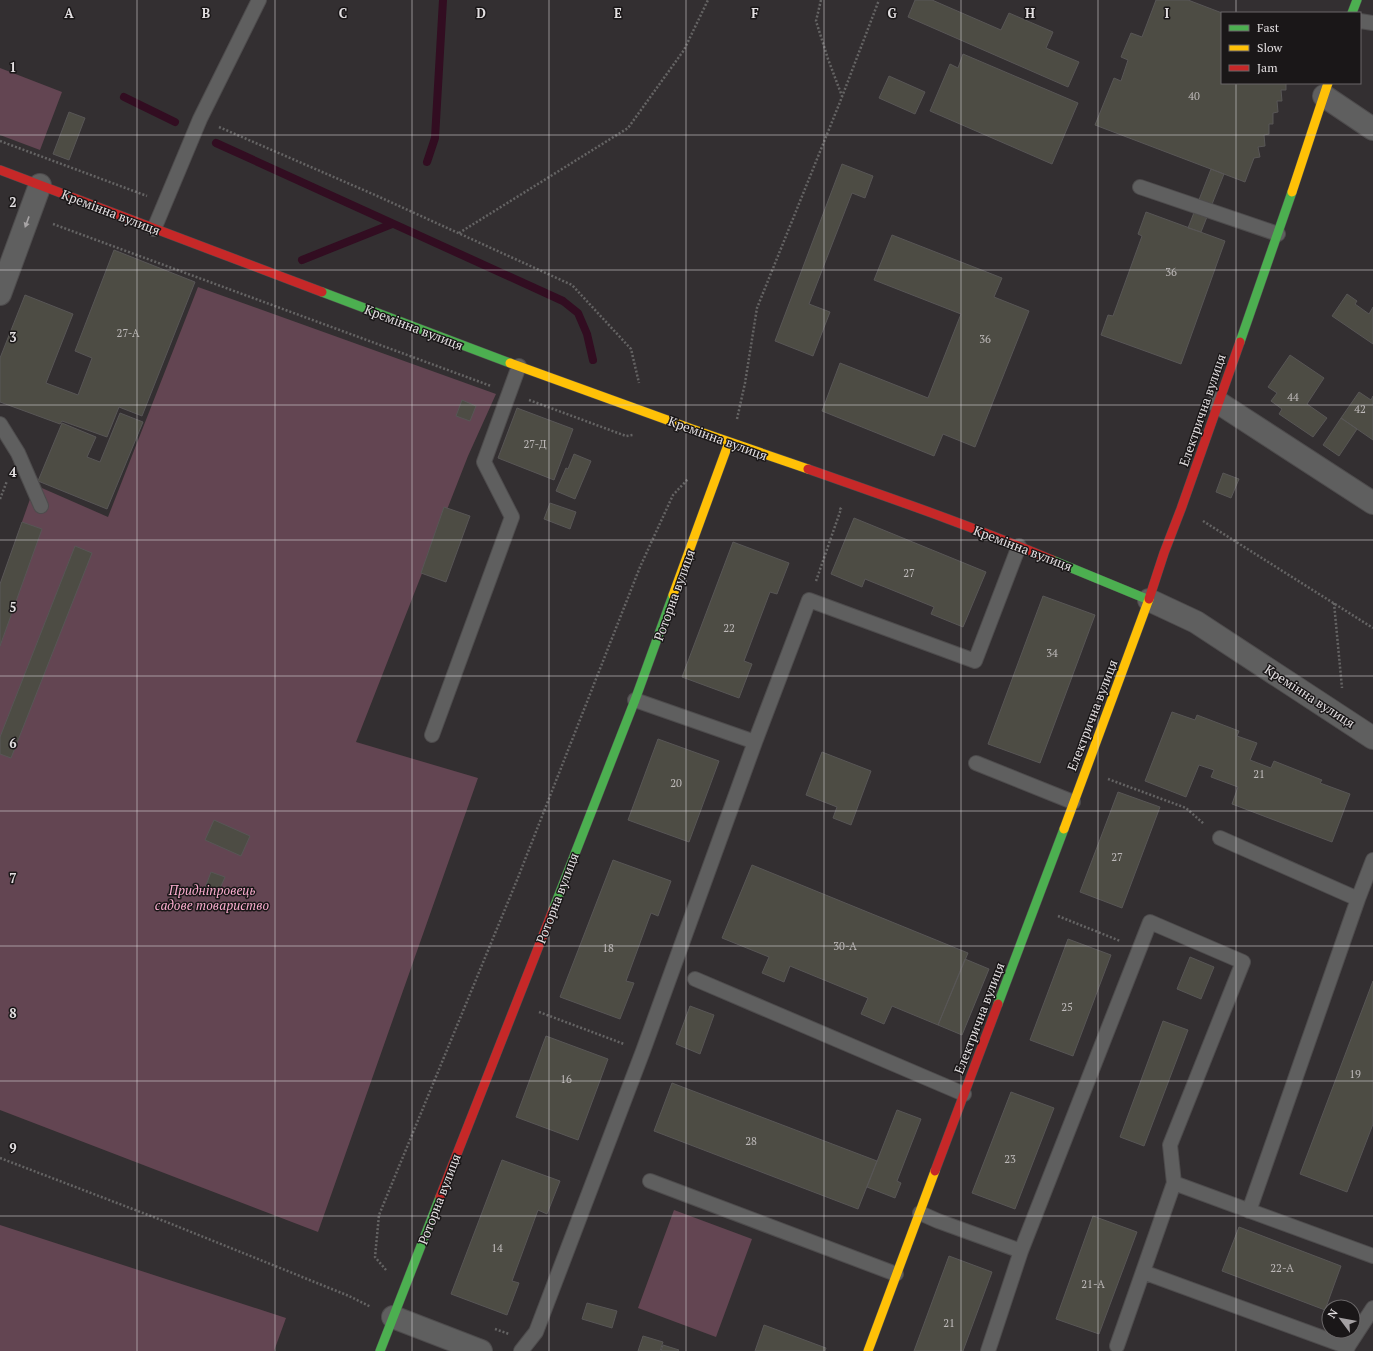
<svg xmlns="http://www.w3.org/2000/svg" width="1373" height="1351" viewBox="0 0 1373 1351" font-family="'PT Serif',serif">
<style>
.green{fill:#634552}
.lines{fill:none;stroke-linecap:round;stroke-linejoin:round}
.stream{stroke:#320d21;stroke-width:8}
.building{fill:#4d4c44;stroke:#585656}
.lane-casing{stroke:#4e4c4d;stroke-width:16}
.street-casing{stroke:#4e4c4d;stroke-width:24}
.fast-casing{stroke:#4e4c4d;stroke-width:10}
.slow-casing{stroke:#4e4c4d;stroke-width:10}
.jam-casing{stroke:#4e4c4d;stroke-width:10}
.path{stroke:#656464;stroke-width:2.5;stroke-dasharray:2 2;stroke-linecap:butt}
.lane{stroke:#5f5f5f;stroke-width:14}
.street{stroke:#5f5f5f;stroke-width:22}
.fast{stroke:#4caf50;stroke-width:9}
.slow{stroke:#ffc107;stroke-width:9}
.jam{stroke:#c62828;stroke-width:9}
.oneway{fill:#a8a5a6}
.grid{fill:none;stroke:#e3dfe1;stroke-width:1;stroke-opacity:0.55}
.labels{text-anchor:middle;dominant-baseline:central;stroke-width:3;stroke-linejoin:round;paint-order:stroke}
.number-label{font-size:11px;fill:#bebaba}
.street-label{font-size:13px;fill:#e3dfe1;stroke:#1a1718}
.park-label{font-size:13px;font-style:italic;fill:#fcaed0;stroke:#1a1718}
.grid-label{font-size:13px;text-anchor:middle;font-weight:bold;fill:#e3dfe1;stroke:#1a1718;stroke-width:3;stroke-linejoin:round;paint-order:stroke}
</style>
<rect width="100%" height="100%" fill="#332f31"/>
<path class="green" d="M0,68L62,92L40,150L0,135Z
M198,287L496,394L468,456L356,742L478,778L318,1232L0,1110V584L35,485L108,517Z
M674,1210L752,1239L716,1337L638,1308Z
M0,1225L286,1318L274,1351H0Z"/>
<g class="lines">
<path class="stream" d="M124,97L175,122
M216,143L563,301L578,313L587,334L593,360
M427,162L435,138L443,0
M302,260L392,224"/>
</g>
<path class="building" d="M915,0H932L1001,30L1009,13L1053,32L1046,48L1079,62L1068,87L908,17Z
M1156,0H1188L1222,13V83H1286V90H1281L1282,101H1277L1278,112L1273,113V124H1269V134L1264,135L1265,146L1258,147L1260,157L1254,158L1245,182L1095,125L1114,78L1121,81L1128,60L1121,57L1131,33L1142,37Z
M963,54L1078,103L1052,164L930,111L950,64L958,68Z
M889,76L925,92L915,114L879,98Z
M69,112L85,118L69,160L53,154Z
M842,164L873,176L865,198L852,193L809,304L830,312L813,356L775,341Z
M1211,169L1224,174L1201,232L1188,228Z
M1146,212L1225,241L1181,364L1101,335L1108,315L1113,316L1142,236L1138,234Z
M892,235L1002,278L994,297L1029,311L975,447L943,434L934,456L822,411L840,363L928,398L961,314L874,280Z
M114,250L195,282L142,416L119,407L107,437L62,421L60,424L0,402V358L25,295L73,314L46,383L78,395L92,358L75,351Z
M1347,294L1357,301L1355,304L1369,314L1373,307V344L1332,316Z
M1290,355L1324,378L1307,404L1327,418L1313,437L1279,414L1282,409L1271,401L1277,393L1268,387Z
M1359,392L1371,400L1373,396V440L1341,418Z
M462,400L476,406L470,421L456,416Z
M517,408L573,429L554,480L498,458Z
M120,413L143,422L107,509L38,481L62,423L96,437L87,457L100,462Z
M1341,418L1357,429L1339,456L1323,445Z
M574,454L591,461L575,499L556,491L566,468L568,469Z
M1223,473L1239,479L1231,498L1216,492Z
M550,503L576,512L570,529L544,519Z
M444,507L470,516L446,582L421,573Z
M854,518L986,572L963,627L931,614L934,607L865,579L862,587L831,574Z
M22,522L42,529L0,646V584Z
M733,542L789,563L777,594L770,592L744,661L752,664L739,698L682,677Z
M75,546L92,553L11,758L0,754V737Z
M1043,596L1095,615L1040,763L988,744Z
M1172,712L1195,720L1197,715L1239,731L1237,736L1257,743L1250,760L1271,768L1274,761L1322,780L1320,783L1350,794L1332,842L1232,804L1238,787L1211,777L1214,770L1199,765L1186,797L1145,781Z
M658,739L719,761L689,842L628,820Z
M822,752L871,771L851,825L833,818L837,807L806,795Z
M1118,792L1160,807L1122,908L1080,892Z
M214,820L250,836L241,856L205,840Z
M613,860L671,881L658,916L651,913L626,981L634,983L620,1019L560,997Z
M752,865L968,953L938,1025L892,1006L884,1024L861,1014L868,998L790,966L784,982L762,973L769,957L722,938Z
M211,872L225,877L218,893L205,888Z
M1068,939L1111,955L1073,1056L1030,1040Z
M1190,957L1214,967L1201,999L1177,989Z
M965,959L989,969L962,1035L938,1025Z
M1373,981V1124L1347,1192L1300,1174Z
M690,1006L714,1015L700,1054L676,1044Z
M1163,1021L1188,1030L1144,1146L1120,1137Z
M546,1036L608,1059L578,1140L516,1117Z
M672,1083L877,1161L858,1209L654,1131Z
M1011,1092L1054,1108L1015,1209L972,1193Z
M897,1110L921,1119L897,1181L901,1183L895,1198L867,1187Z
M502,1160L560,1181L547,1214L538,1210L512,1281L519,1283L507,1315L451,1294Z
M1093,1216L1137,1232L1099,1334L1056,1319Z
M1239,1227L1341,1266L1325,1310L1222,1271Z
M949,1256L992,1272L963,1351H914Z
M587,1303L617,1311L612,1328L582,1319Z
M764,1325L826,1348L825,1351H755Z
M643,1336L663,1342L660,1351H638Z
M663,1345L679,1350L678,1351H661Z"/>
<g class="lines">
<defs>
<path id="lane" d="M1360,21L1373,23
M1140,187L1278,234
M154,229L200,119L259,0
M0,424L18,453L41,506
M635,700L755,742
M432,735L512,517L484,462L519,366
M976,763L1073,802
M1220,838L1358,899
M695,979L964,1094
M650,1181L896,1274
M1249,1211L1358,899L1373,860
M920,1213L938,1221L1021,1251L1150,922L1243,962L1170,1145L1174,1183L1373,1256
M1143,1272L1348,1347
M1117,1346L1174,1183
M521,1351L536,1332L643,1051L755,742L809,600L975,661L1019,546
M988,1351L1021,1251
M1345,1351L1373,1308"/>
<path id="street" d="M1324,96L1373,129
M0,294L40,185
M1219,403L1373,503
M1149,600L1196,622L1373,738
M393,1317L481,1351"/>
<path id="fast" d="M1352,13L1357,0
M322,292L510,363
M1240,342L1292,192
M1052,560L1149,600
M553,910L635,700L673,595
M998,1004L1064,829
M380,1351L440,1197"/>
<path id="slow" d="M1292,192L1328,83
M510,363L692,429L808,469
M673,595L729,442
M1064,829L1149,599
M868,1351L935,1171"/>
<path id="jam" d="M0,170L322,292
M808,469C890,498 972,526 1052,560
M1149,599L1164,553L1181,509L1240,342
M935,1171L998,1004
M440,1197L553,910"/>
</defs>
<use href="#lane" class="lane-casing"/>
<use href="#street" class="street-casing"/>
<use href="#fast" class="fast-casing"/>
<use href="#slow" class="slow-casing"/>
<use href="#jam" class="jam-casing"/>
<path class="path" d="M821,0L816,21L828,59L842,96
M219,127L375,195L572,285L631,349L639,383
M0,141L147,196
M53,224L491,386
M459,233L628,128L684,50L708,0
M529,400L626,436L633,435
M737,419L745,383L757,308L840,102L879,0
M0,499L7,481
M1203,521L1373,628
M816,581L841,509L839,508
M1334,603L1342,688
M1108,779L1186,808L1204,824
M1058,916L1120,941
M539,1012L624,1044
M0,1158L169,1223L349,1296L371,1307
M386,1270L375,1257L379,1215L517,880L640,567L673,495L688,479
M495,1329L509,1334"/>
<use href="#lane" class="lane"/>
<use href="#street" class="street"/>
<use href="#fast" class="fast"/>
<use href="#slow" class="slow"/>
<use href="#jam" class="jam"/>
</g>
<defs><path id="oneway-solid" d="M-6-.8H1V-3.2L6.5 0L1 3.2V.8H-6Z"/></defs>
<use class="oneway" href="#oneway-solid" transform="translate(27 222) rotate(110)"/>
<path class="grid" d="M137,0V1351M275,0V1351M412,0V1351M549,0V1351M686,0V1351M824,0V1351M961,0V1351M1098,0V1351M1236,0V13M1236,83V1351M0,135H1373M0,270H1373M0,405H1373M0,540H1373M0,676H1373M0,811H1373M0,946H1373M0,1081H1373M0,1216H1373"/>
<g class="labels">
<g class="number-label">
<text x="1194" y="96">40</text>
<text x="1171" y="272">36</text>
<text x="128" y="333">27-А</text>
<text x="985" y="339">36</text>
<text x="1293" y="397">44</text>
<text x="1360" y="409">42</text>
<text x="535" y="444">27-Д</text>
<text x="909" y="573">27</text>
<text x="729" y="628">22</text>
<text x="1052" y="653">34</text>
<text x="1259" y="774">21</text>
<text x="676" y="783">20</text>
<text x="1117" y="857">27</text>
<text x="845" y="946">30-А</text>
<text x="608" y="948">18</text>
<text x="1067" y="1007">25</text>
<text x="1355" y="1074">19</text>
<text x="566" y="1079">16</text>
<text x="751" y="1141">28</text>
<text x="1010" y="1159">23</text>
<text x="497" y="1248">14</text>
<text x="1282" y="1268">22-А</text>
<text x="1093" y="1284">21-А</text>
<text x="949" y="1323">21</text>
</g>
<g class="street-label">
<text transform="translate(111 212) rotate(21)">Кремінна вулиця</text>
<text transform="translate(414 327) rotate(21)">Кремінна вулиця</text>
<text transform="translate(1202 410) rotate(-71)">Електрична вулиця</text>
<text transform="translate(718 438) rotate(20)">Кремінна вулиця</text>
<text transform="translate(1023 548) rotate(21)">Кремінна вулиця</text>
<text transform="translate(674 595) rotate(-70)">Роторна вулиця</text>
<text transform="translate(1310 696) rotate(33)">Кремінна вулиця</text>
<text transform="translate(1092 715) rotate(-69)">Електрична вулиця</text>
<text transform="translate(557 898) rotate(-69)">Роторна вулиця</text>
<text transform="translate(979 1018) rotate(-69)">Електрична вулиця</text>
<text transform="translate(439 1199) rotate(-69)">Роторна вулиця</text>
</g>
<g class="park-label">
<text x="212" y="890">Придніпровець<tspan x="212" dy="15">садове товариство</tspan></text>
</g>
</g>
<g class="grid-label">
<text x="69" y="18">A</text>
<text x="206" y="18">B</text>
<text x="343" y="18">C</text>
<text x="481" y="18">D</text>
<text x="618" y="18">E</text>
<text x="755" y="18">F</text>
<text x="892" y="18">G</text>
<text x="1030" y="18">H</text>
<text x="1167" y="18">I</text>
<text x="13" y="72">1</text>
<text x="13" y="207">2</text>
<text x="13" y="342">3</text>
<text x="13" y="477">4</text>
<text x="13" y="612">5</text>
<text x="13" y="748">6</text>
<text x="13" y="883">7</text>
<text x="13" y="1018">8</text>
<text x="13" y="1153">9</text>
</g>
<rect x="1221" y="12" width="140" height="72" fill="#1a1718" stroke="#6a6768"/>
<rect x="1229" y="25" width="20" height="6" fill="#4caf50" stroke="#6a6768"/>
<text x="1257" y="32" font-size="12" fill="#e3dfe1">Fast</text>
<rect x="1229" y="45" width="20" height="6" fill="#ffc107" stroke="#6a6768"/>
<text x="1257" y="52" font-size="12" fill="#e3dfe1">Slow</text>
<rect x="1229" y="65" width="20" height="6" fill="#c62828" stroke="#6a6768"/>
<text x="1257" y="72" font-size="12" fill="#e3dfe1">Jam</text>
<g transform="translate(1341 1319) rotate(302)"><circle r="19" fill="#1a1718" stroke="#6a6768"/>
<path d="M0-3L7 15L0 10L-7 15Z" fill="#a5a1a3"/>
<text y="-6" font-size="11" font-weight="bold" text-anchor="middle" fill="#e3dfe1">N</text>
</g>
</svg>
